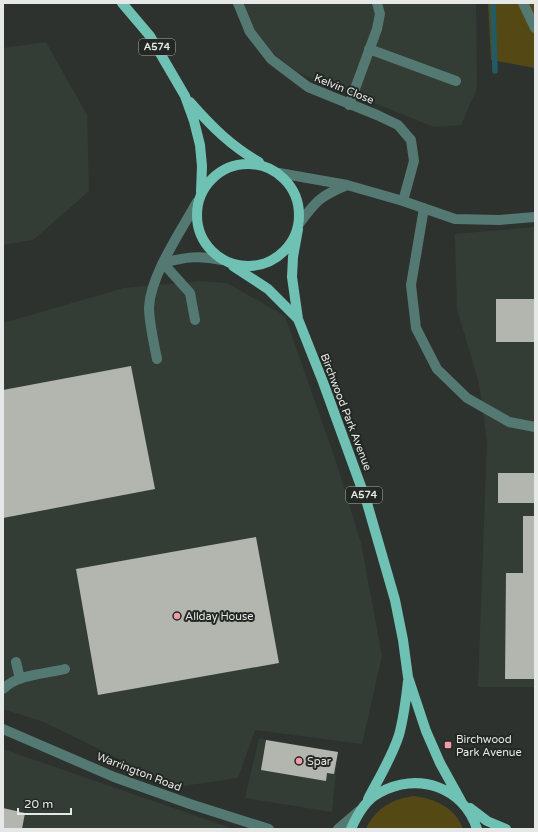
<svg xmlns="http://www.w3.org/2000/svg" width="538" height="832" viewBox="0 0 538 832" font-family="'Varela Round',sans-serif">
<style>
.built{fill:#333d36}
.green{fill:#544815}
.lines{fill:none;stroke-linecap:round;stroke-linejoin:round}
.stream{stroke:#235b64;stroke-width:5.5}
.building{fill:#b3b6af}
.minor{stroke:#537972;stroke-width:10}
.major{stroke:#6fc2b3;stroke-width:10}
.poi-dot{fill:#f49aa6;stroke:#232824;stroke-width:1.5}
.labels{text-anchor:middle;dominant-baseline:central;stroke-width:4;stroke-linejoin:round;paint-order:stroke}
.shield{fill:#232824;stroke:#abaeac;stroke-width:1}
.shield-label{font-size:10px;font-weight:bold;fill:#e5e8e6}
.street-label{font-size:11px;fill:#e5e8e6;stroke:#232824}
.poi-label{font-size:11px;fill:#e5e8e6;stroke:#232824;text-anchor:start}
</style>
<rect width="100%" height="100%" fill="#2d322e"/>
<path class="built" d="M236,3H476L477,88L461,125L434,127L297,72L249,34Z
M46,42L87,115L89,191L33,240L3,245V48Z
M535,227V687H478L487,441L479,383L457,309L455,234Z
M201,281L227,283L285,316L335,459L361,543L382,656L362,744L255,730L238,778L176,787L44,722L3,709V323L124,288Z
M259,738L338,752L332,812L245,798Z
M3,749L234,829H3Z"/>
<path class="green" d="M488,3H535V68L491,60Z
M413,796C434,798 456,808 463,829H366C375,809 392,799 413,796Z"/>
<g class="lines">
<path class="stream" d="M493,3L495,71"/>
</g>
<path class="building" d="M496,299H535V342H496Z
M131,366L155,489L3,518V390Z
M498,473H535V503H498Z
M523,516H535V679H505L506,573H523Z
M256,537L279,663L98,695L76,569Z
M266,740L338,752L334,774L327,773L326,781L261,770Z
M3,808L25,813L22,829H3Z"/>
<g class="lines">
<path class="minor" d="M238,3L250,32L271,59L308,87L377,115L398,125L411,140L414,161L403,201
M523,3L535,28
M369,49L456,81
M349,105L377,29L380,14L377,3
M279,173L347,185L403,201L455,219L499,220L535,217
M424,208L411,285L416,328L437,369L467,398L509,422L535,427
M299,224C316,201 320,196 347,185
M163,263L190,293L195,320
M163,263C186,257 199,255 222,260
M157,359C154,343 149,323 149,307C151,274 181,231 197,202
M16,662L20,679
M3,689C18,674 45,674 65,669
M3,729L114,777L190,804L269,829
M338,829L359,811"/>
<path class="major" d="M122,3L150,36L185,96L194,121L200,145L202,166L201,192
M190,102C212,127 231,146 259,162
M197 215a51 51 0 1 1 102 0a51 51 0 1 1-102 0Z
M298,229L293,257L292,277L298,319L323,382L367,503L395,600L403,640L408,677L426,731L440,763L461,801
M233,266L268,289L298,319
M368,799C379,778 392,757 399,735C404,717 406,699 408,681
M470,808L487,821L506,829
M351,829C357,815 365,800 379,793C417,771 464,787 477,829"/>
</g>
<g class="poi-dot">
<circle cx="177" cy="616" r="4"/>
<rect x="444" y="741" width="8" height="8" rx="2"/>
<circle cx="299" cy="761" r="4"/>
</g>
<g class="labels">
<g class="shield">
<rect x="139" y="39" width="36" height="16" rx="3"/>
<rect x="346" y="487" width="36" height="16" rx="3"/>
</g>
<g class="shield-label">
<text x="157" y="47">A574</text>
<text x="364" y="495">A574</text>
</g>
<g class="street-label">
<text transform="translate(344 89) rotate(22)">Kelvin Close</text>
<text transform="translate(346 412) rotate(69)">Birchwood Park Avenue</text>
<text transform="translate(139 772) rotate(21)">Warrington Road</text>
</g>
<g class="poi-label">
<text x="185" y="616">Allday House</text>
<text x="456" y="739">Birchwood<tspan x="456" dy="13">Park Avenue</tspan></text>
<text x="307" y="761">Spar</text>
</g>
</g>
<rect width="538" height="832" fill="none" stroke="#e5e8e6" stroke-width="8"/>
<path d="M18 808v6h53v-6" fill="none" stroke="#e5e8e6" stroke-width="2"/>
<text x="24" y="808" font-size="12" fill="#e5e8e6" stroke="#232824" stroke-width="3" paint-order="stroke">20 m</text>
</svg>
